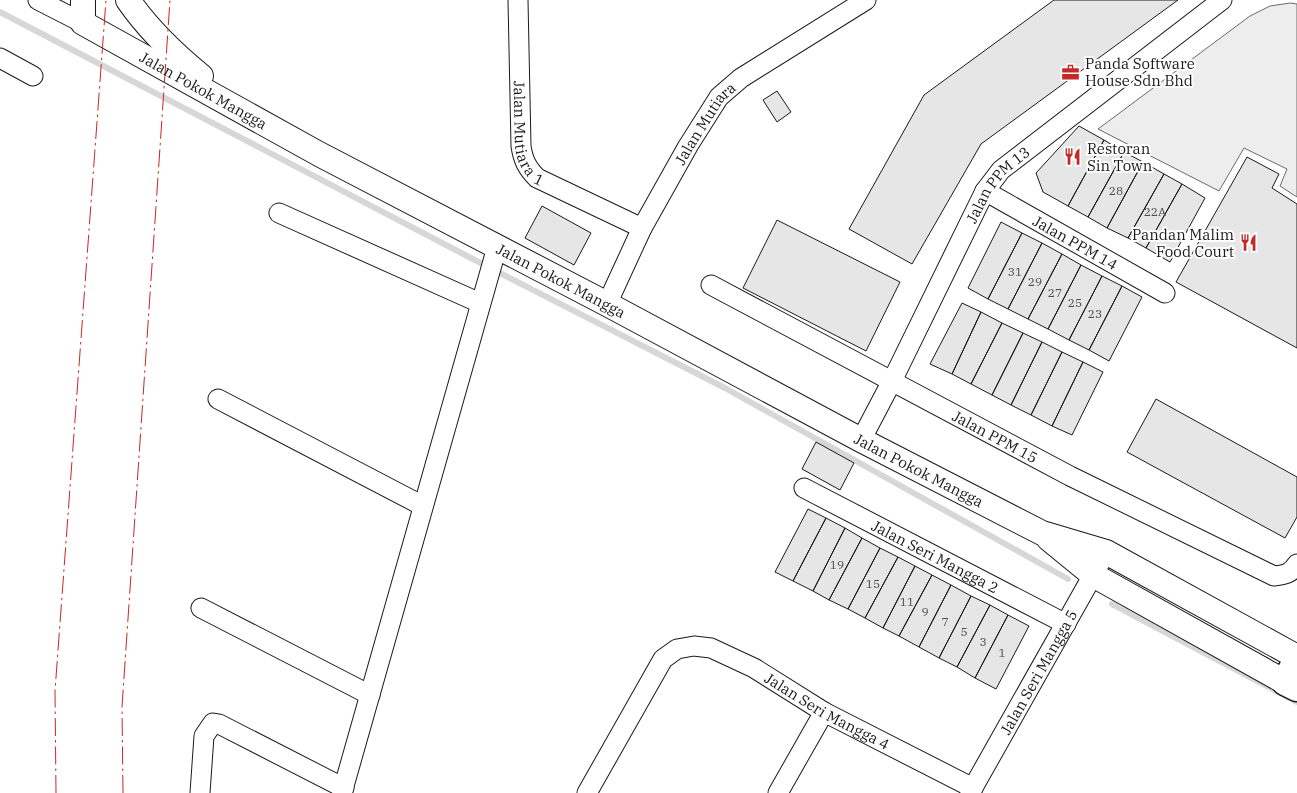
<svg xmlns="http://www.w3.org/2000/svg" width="1297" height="793" viewBox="0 0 1297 793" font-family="'IBM Plex Serif',serif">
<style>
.built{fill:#ededed;stroke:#6a6a6a}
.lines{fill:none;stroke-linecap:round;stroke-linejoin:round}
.stream{stroke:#d7d7d7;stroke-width:6}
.building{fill:#e6e6e6;stroke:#1a1a1a}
.minor-casing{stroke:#1a1a1a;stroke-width:21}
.tertiary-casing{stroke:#1a1a1a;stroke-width:26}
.secondary-casing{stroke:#1a1a1a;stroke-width:29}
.minor{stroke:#fff;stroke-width:19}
.tertiary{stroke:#fff;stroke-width:24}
.secondary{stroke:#fff;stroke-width:26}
.power{stroke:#c62828;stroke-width:1;stroke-dasharray:18 4 2.5 4;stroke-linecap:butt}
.labels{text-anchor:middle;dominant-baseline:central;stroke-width:4;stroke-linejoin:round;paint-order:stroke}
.number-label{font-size:12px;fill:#4d4d4d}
.poi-label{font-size:15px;fill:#1a1a1a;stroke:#fff;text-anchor:start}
.street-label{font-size:15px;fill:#1a1a1a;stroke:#fff}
</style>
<rect width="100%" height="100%" fill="#fff"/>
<path class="built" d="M1290,3L1297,4V197L1280,186L1287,169L1244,148L1219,191L1098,129L1250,16L1270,6Z"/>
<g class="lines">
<path class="stream" d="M0,12L492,269L725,388L1068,579
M1112,604L1297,702"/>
</g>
<path class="building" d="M1054,0H1178L981,144L912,264L849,229L924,95Z
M777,91L791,112L777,122L763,100Z
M1079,126L1104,140L1068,206L1043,192L1036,173Z
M1104,140L1124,152L1088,217L1068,206Z
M1124,152L1143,162L1107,228L1088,217Z
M1247,157L1279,174L1272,188L1297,204V348L1176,282Z
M1143,162L1164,174L1128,238L1107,228Z
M1164,174L1182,184L1146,248L1128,238Z
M1182,184L1205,198L1170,262L1146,248Z
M542,206L591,233L574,265L525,238Z
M777,220L900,282L866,351L743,288Z
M1001,222L1022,233L988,299L968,288Z
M1022,233L1042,243L1008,309L988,299Z
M1042,243L1062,254L1028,319L1008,309Z
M1062,254L1081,265L1048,329L1028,319Z
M1081,265L1102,276L1069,340L1048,329Z
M1102,276L1122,286L1089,350L1069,340Z
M1122,286L1142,297L1109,361L1089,350Z
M962,303L981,312L952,374L930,364Z
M981,312L1002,323L971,384L952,374Z
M1002,323L1023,333L992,395L971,384Z
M1023,333L1042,342L1011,405L992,395Z
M1042,342L1062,352L1031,415L1011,405Z
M1062,352L1083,362L1052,426L1031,415Z
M1083,362L1103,372L1072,435L1052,426Z
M1156,399L1297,477V517L1285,538L1127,452Z
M816,442L854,463L840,490L802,469Z
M808,509L826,518L793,581L775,572Z
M826,518L845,528L813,591L793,581Z
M845,528L862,538L829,600L813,591Z
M862,538L880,548L848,609L829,600Z
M880,548L898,557L865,618L848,609Z
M898,557L915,566L883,628L865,618Z
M915,566L932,575L899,636L883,628Z
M932,575L951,585L919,647L899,636Z
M951,585L971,596L939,658L919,647Z
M971,596L990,605L957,667L939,658Z
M990,605L1008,615L975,678L957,667Z
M1008,615L1029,626L996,689L975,678Z"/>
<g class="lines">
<defs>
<g id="minor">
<path d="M38,0L83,23"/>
<path id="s1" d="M518,0L521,146C523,160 527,168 537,178L642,228"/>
<path d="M0,58L33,76"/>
<path id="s2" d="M985,191L1165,293"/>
<path d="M279,213L480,303"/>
<path id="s3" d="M711,285L1070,476L1274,576C1284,575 1291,574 1297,564"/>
<path id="s4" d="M607,304L642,228L688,146L719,97L741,78L866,0"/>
<path d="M218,399L423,506"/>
<path id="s5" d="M861,440L892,381L985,191L1001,170L1222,0"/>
<path id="s6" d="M804,488L1066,624"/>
<path d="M201,608L370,695"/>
<path d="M200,793L204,736L213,723L219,724L344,788"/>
<path d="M342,793L497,247"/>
<path id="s7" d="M587,793L663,659L677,649L694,646L711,648L754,668L824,712L973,788"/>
<path d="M778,793L824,712"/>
<path id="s8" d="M970,793L1106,552"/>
</g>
<g id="tertiary">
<path id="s9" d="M83,0V23L319,154L607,304L861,440L1042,533L1106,552L1297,657"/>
<path d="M128,0C148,29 174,54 201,76"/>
<path d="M1049,539L1093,575L1285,682"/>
</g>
<path id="secondary" d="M1297,659L1285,682L1297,688"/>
</defs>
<use href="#minor" class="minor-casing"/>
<use href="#tertiary" class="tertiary-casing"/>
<use href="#secondary" class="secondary-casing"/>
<use href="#minor" class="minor"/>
<use href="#tertiary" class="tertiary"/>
<use href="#secondary" class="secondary"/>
<path class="power" d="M56,793L55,691L106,0
M123,793L122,707L170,0"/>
</g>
<defs>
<symbol id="office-bare" viewBox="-9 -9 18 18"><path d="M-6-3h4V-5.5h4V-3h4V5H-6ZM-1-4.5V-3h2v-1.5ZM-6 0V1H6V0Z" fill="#c62828" stroke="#fff" stroke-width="2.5" paint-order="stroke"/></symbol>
<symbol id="restaurant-bare" viewBox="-9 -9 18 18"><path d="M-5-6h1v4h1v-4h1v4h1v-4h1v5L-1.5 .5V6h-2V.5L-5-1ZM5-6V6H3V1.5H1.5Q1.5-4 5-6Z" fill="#c62828" stroke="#fff" stroke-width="2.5" paint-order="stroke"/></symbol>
</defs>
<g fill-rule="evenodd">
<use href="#office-bare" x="1058" y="60" width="25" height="25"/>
<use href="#restaurant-bare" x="1060" y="144" width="25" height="25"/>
<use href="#restaurant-bare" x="1236" y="230" width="25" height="25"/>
</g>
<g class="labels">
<g class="number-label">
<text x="1116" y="190">28</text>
<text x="1155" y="211">22A</text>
<text x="1015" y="271">31</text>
<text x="1035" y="281">29</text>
<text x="1055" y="292">27</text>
<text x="1075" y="302">25</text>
<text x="1095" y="313">23</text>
<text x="837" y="564">19</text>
<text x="873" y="583">15</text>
<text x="907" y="601">11</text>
<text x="925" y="611">9</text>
<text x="945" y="621">7</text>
<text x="964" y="631">5</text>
<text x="983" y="641">3</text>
<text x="1002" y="652">1</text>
</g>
<g class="poi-label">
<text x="1085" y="63">Panda Software<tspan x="1085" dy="17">House Sdn Bhd</tspan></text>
<text x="1087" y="148">Restoran<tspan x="1087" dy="17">Sin Town</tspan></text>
<text x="1234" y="234" text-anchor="end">Pandan Malim<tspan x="1234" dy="17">Food Court</tspan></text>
</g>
<g class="street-label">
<text stroke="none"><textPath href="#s9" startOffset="161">Jalan Pokok Mangga</textPath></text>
<text stroke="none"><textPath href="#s4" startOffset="206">Jalan Mutiara</textPath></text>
<text stroke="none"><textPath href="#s1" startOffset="135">Jalan Mutiara 1</textPath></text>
<text stroke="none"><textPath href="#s5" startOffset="291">Jalan PPM 13</textPath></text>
<text stroke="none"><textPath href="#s2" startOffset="104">Jalan PPM 14</textPath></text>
<text stroke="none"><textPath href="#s9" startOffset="566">Jalan Pokok Mangga</textPath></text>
<text stroke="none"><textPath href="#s3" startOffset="322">Jalan PPM 15</textPath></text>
<text stroke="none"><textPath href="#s9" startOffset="971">Jalan Pokok Mangga</textPath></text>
<text stroke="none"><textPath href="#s6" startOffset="148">Jalan Seri Mangga 2</textPath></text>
<text stroke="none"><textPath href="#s8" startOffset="139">Jalan Seri Mangga 5</textPath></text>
<text stroke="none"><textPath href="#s7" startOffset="338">Jalan Seri Mangga 4</textPath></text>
</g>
</g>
</svg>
